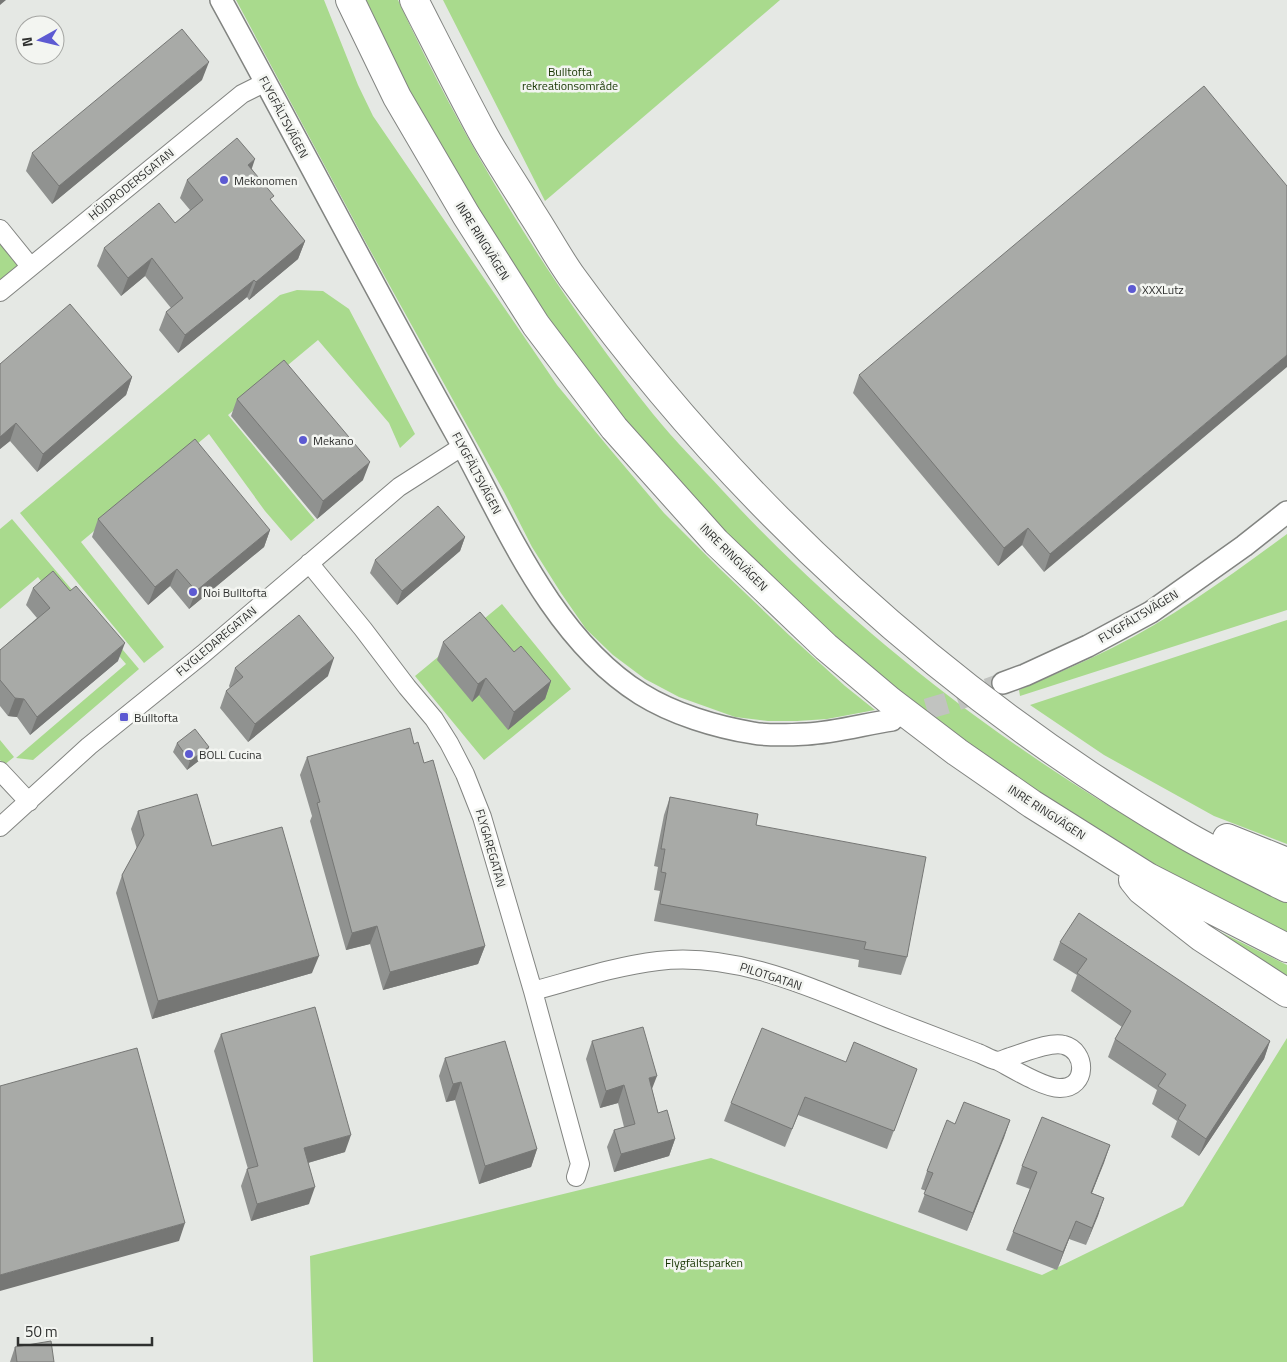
<svg xmlns="http://www.w3.org/2000/svg" width="1287" height="1362" viewBox="0 0 1287 1362" font-family="'Titillium Web',sans-serif">
<style>
.green{fill:#a9da8d}
.lines{fill:none;stroke-linecap:round;stroke-linejoin:round}
.tertiary-tunnel{stroke:#c1c3c0;stroke-width:21;stroke-dasharray:21 11;stroke-linecap:butt}
.minor-casing{stroke:#828481;stroke-width:20}
.tertiary-casing{stroke:#828481;stroke-width:24}
.motorway-casing{stroke:#828481;stroke-width:30}
.minor{stroke:#fff;stroke-width:18}
.tertiary{stroke:#fff;stroke-width:21}
.motorway{stroke:#fff;stroke-width:28}
.wall{fill:#909290}
.shaded-wall{fill:#767775}
.building{fill:#a8aaa7;stroke:#767775}
.poi-dot{fill:#5d5ad2;stroke:#f3f5f1;stroke-width:2}
.labels{text-anchor:middle;dominant-baseline:central;stroke-width:5;stroke-linejoin:round;paint-order:stroke}
.park-label{font-size:12px;fill:#163400;stroke:#f3f5f1}
.street-label{font-size:12px;fill:#2f302f;stroke:#f3f5f1}
.poi-label{font-size:12px;fill:#2f302f;stroke:#f3f5f1;text-anchor:start}
</style>
<rect width="100%" height="100%" fill="#e5e8e4"/>
<path class="green" d="M236,0H324L358,85L373,116L557,385L609,448L664,513L719,568L789,635L845,686L875,710L827,719L797,721H768L735,717L679,697L645,679L613,655L586,629L561,593L532,547L504,492L365,241Z
M366,0H398C466,147 552,288 653,414C675,441 700,466 723,491C826,602 944,700 1071,782C1140,827 1214,865 1287,902V934L1142,860L1010,775L882,679L737,545L636,432L594,382L516,274L410,92Z
M443,0H780L545,201Z
M0,236L25,266L0,287Z
M297,290L323,291L349,309L415,434L400,448L389,423L318,340L228,415L315,520L291,541L265,511L209,434L81,542L164,647L144,663L20,513L280,295Z
M12,519L139,669L33,760L16,758L126,664L71,600L44,585L38,577L0,609V529Z
M1287,534V610L1020,696L1019,690C1050,676 1082,663 1112,648C1174,617 1231,575 1287,534Z
M502,604L571,689L484,760L415,676Z
M1287,620V844L1214,816L1104,755L1030,705Z
M0,740L14,757L4,765L0,760Z
M1186,915L1287,965V983Z
M1287,1038V1362H313L310,1256L711,1158L1042,1275L1183,1206Z"/>
<g class="lines">
<path class="tertiary-tunnel" d="M896,718L954,701L1003,683"/>
<defs>
<path id="minor" d="M0,229L30,266
M0,292L242,94L266,82
M309,563L363,629L407,687L434,719L449,743L465,774L482,817L533,991L580,1164L576,1177
M0,771L29,802
M0,827L89,746L203,654L399,487L463,446
M533,991C574,980 616,966 658,961C742,951 824,994 900,1023C926,1033 952,1043 978,1053C984,1055 993,1061 999,1061C1002,1060 1007,1058 1010,1057C1024,1053 1050,1041 1064,1045C1087,1051 1088,1088 1060,1088C1044,1088 1013,1069 998,1061"/>
<path id="tertiary" d="M221,0C300,144 375,289 455,432C505,522 550,637 641,694C673,714 716,727 753,733C769,736 789,735 807,734C832,733 866,724 892,720
M1003,683L1025,675L1088,646L1151,612L1244,546L1287,512"/>
<path id="motorway" d="M350,0L397,97L466,215L536,325L614,428L716,542L826,647L890,701L957,752L1032,804L1148,877L1287,948
M414,0C436,43 458,87 481,130C496,158 515,185 531,212C545,233 557,256 572,277C735,502 945,695 1185,835C1218,854 1253,871 1287,888
M1227,838L1287,862
M1133,880L1141,890L1201,937L1287,993"/>
</defs>
<use href="#minor" class="minor-casing"/>
<use href="#tertiary" class="tertiary-casing"/>
<use href="#motorway" class="motorway-casing"/>
<use href="#minor" class="minor"/>
<use href="#tertiary" class="tertiary"/>
<use href="#motorway" class="motorway"/>
</g>
<path class="wall" d="M202,80L52,204L26,171L32,153Z
M252,169L272,202L305,241L298,259L249,300L247,297L178,353L159,330L166,312L171,308L145,276L121,296L97,266L104,248L175,223L190,210L180,198L187,180Z
M1287,186L1044,572L1022,545L998,566L853,393L859,375Z
M0,364L132,377L126,395L37,472L10,441L0,449Z
M237,399L363,480L317,519L231,416Z
M98,519L270,530L264,547L189,609L170,586L148,605L92,537Z
M465,537L460,551L397,605L370,573L375,560Z
M33,588L118,661L30,735L17,717L8,716L0,706V650L37,618L26,605Z
M443,642L514,652L551,681L545,699L508,730L479,695L472,702L437,660Z
M235,668L328,676L248,742L220,708L226,691L230,688L229,686Z
M177,743L209,747L205,756L187,770L173,752Z
M414,744L424,763L485,946L478,964L383,990L370,944L346,950L310,821L312,816L300,775L307,757Z
M670,797L756,825L907,957L901,975L858,967L859,960L654,921L660,891L654,890L658,867L654,866L664,815Z
M138,811L212,846L312,973L152,1019L116,893L122,875L137,849L131,829Z
M1060,942L1270,1041L1264,1059L1199,1156L1171,1137L1177,1121L1152,1104L1157,1090L1108,1057L1115,1039L1122,1027L1071,991L1077,975L1053,960Z
M221,1034L345,1152L308,1163L309,1204L251,1221L241,1186L247,1169H248L214,1051Z
M592,1041L652,1089L658,1113L675,1139L669,1156L614,1172L607,1147L614,1130L624,1127L618,1103L600,1108L586,1059Z
M445,1058L537,1149L531,1167L479,1184L455,1100L446,1102L439,1076Z
M846,1062L917,1069L887,1149L798,1115L785,1147L724,1121L731,1103Z
M1010,1120L967,1231L918,1212L926,1191L921,1189L927,1171L955,1124Z
M1110,1145L1092,1193L1104,1198L1086,1245L1069,1239L1057,1270L1006,1250L1030,1189L1016,1184L1022,1166Z
M15,1347L54,1362H10Z"/>
<path class="shaded-wall" d="M0,0H6L0,5Z
M209,62L202,80L52,204L59,186Z
M255,159L249,177L248,165Z
M305,241L298,259L249,300L256,282Z
M152,258L145,276L121,296L128,278Z
M254,280L247,297L178,353L185,335Z
M1287,355V367L1044,572L1050,554Z
M132,377L126,395L37,472L43,454Z
M16,423L10,441L0,449V437Z
M370,462L363,480L317,519L323,501Z
M1028,528L1022,545L998,566L1004,548Z
M270,530L264,547L189,609L196,591Z
M465,537L460,551L397,605L402,591Z
M177,569L170,586L148,605L155,587Z
M125,643L118,661L30,735L37,717Z
M334,658L328,676L248,742L255,724Z
M486,678L479,695L472,702L478,684Z
M551,681L545,699L508,730L514,712Z
M15,698L24,699L17,717L8,716Z
M209,747L205,756L187,770L190,761Z
M377,926L370,944L346,950L352,933Z
M485,946L478,964L383,990L390,972Z
M319,956L312,973L152,1019L158,1001Z
M1270,1041L1264,1059L1199,1156L1206,1139Z
M657,1076L650,1094L649,1078Z
M461,1082L455,1100L446,1102L453,1084Z
M624,1085L618,1103L600,1108L606,1091Z
M1010,1120L1004,1138L967,1231L973,1213Z
M351,1135L345,1152L297,1166L304,1148Z
M675,1139L669,1156L614,1172L621,1154Z
M1110,1145L1104,1163L1085,1210L1091,1193Z
M537,1149L531,1167L479,1184L485,1166Z
M315,1187L309,1204L251,1221L257,1204Z
M1104,1198L1098,1216L1086,1245L1092,1228Z
M1076,1221L1069,1239L1057,1270L1063,1252Z
M185,1223L179,1241L0,1291V1275Z"/>
<path class="building" d="M182,29L209,62L59,186L32,153Z
M1204,86L1287,186V355L1050,554L1028,528L1004,548L859,375Z
M237,138L255,159L248,165L274,196L270,199L305,241L256,282L254,280L185,335L166,312L183,298L152,258L128,278L104,248L159,203L175,223L203,200L187,180Z
M70,304L132,377L43,454L16,423L0,437V364Z
M284,360L370,462L323,501L237,399Z
M195,439L270,530L196,591L177,569L155,587L98,519Z
M438,506L465,537L402,591L375,560Z
M53,571L70,591L76,586L125,643L37,717L24,699L15,698L0,680V650L50,608L33,588Z
M480,612L514,652L521,646L551,681L514,712L486,678L478,684L443,642Z
M299,615L334,658L255,724L226,691L243,677L235,668Z
M410,728L414,744L418,742L424,763L433,760L485,946L390,972L377,926L352,933L317,803L320,802L307,757Z
M195,729L209,747L190,761L177,743Z
M197,794L212,846L282,827L319,956L158,1001L122,875L144,835L138,811Z
M670,797L758,814L756,825L926,857L907,957L864,949L866,942L660,904L666,873L661,872L665,849H661Z
M1079,913L1270,1041L1206,1139L1178,1119L1186,1105L1158,1086L1166,1074L1115,1039L1131,1011L1077,973L1087,959L1060,942Z
M315,1007L351,1135L304,1148L315,1187L257,1204L247,1169L258,1166L221,1034Z
M643,1027L657,1076L649,1078L658,1113L667,1110L675,1139L621,1154L614,1130L635,1124L624,1085L606,1091L592,1041Z
M762,1028L846,1062L854,1042L917,1069L894,1131L805,1097L792,1129L731,1103Z
M505,1041L537,1149L485,1166L461,1082L453,1084L445,1058Z
M137,1048L185,1223L0,1275V1086Z
M964,1102L1010,1120L973,1213L924,1194L933,1173L927,1171L947,1120L955,1124Z
M1042,1117L1110,1145L1091,1193L1104,1198L1092,1228L1076,1221L1063,1252L1013,1232L1037,1172L1022,1166Z
M51,1341L54,1362H17L15,1347Z"/>
<g class="poi-dot">
<circle cx="224" cy="180" r="5"/>
<circle cx="1132" cy="289" r="5"/>
<circle cx="303" cy="440" r="5"/>
<circle cx="193" cy="592" r="5"/>
<rect x="119" y="712" width="10" height="10" rx="2.5"/>
<circle cx="189" cy="754" r="5"/>
</g>
<g class="labels">
<g class="park-label">
<text x="570" y="71">Bulltofta<tspan x="570" dy="14">rekreationsområde</tspan></text>
<text x="704" y="1262">Flygfältsparken</text>
</g>
<g class="street-label">
<text transform="translate(284 117) rotate(62)">FLYGFÄLTSVÄGEN</text>
<text transform="translate(131 184) rotate(-39)">HÖJDRODERSGATAN</text>
<text transform="translate(483 241) rotate(58)">INRE RINGVÄGEN</text>
<text transform="translate(477 473) rotate(62)">FLYGFÄLTSVÄGEN</text>
<text transform="translate(734 557) rotate(45)">INRE RINGVÄGEN</text>
<text transform="translate(1138 616) rotate(-31)">FLYGFÄLTSVÄGEN</text>
<text transform="translate(216 641) rotate(-40)">FLYGLEDAREGATAN</text>
<text transform="translate(1047 812) rotate(33)">INRE RINGVÄGEN</text>
<text transform="translate(491 848) rotate(74)">FLYGAREGATAN</text>
<text transform="translate(771 976) rotate(18)">PILOTGATAN</text>
</g>
<g class="poi-label">
<text x="234" y="180">Mekonomen</text>
<text x="1142" y="289">XXXLutz</text>
<text x="313" y="440">Mekano</text>
<text x="203" y="592">Noi Bulltofta</text>
<text x="134" y="717">Bulltofta</text>
<text x="199" y="754">BOLL Cucina</text>
</g>
</g>
<g transform="translate(40 40) rotate(262)"><circle r="24" fill="#f3f5f1" stroke="#a5a6a3"/>
<path d="M0-4L9 19L0 12L-9 19Z" fill="#5d5ad2"/>
<text y="-8" font-size="14" font-weight="bold" text-anchor="middle" fill="#2f302f">N</text>
</g>
<path d="M18 1337v8h134v-8" fill="none" stroke="#2f302f" stroke-width="2.5"/>
<text x="25" y="1337" font-size="15" fill="#2f302f" stroke="#f3f5f1" stroke-width="4" paint-order="stroke">50 m</text>
</svg>
